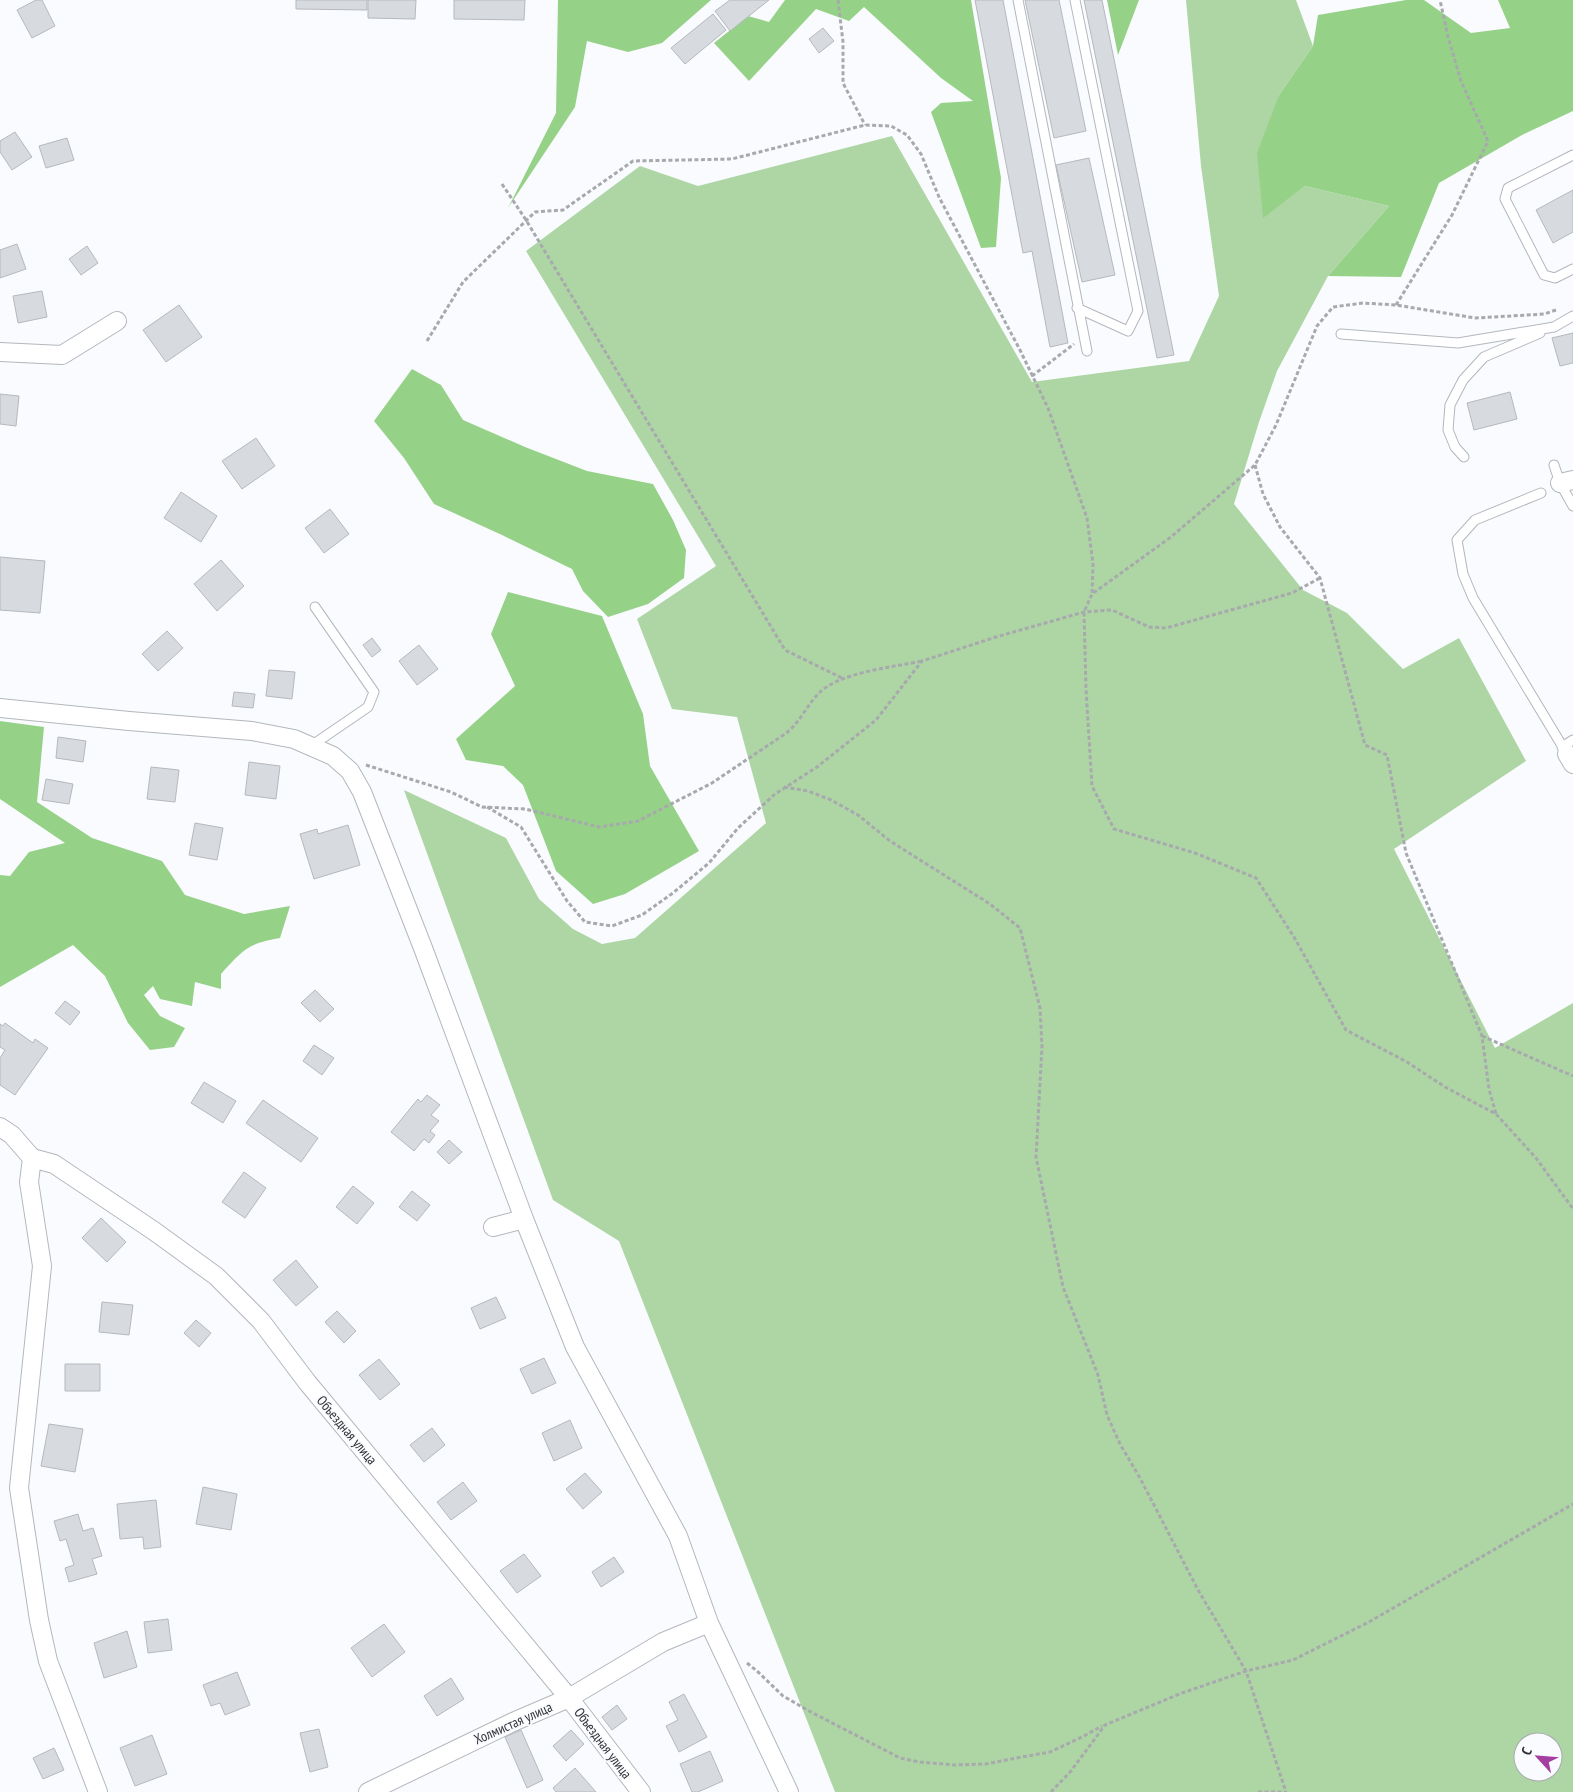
<svg xmlns="http://www.w3.org/2000/svg" width="1573" height="1792" viewBox="0 0 1573 1792" font-family="'PT Sans Narrow',sans-serif">
<style>
.green{fill:#aed6a5;fill-rule:evenodd}
.forest{fill:#96d188}
.building{fill:#d7dbdf;stroke:#b5b9bd}
.lines{fill:none;stroke-linecap:round;stroke-linejoin:round}
.service-casing{stroke:#b3b7bc;stroke-width:11}
.minor-casing{stroke:#b3b7bc;stroke-width:20}
.path{stroke:#a7a9ac;stroke-width:3;stroke-dasharray:4 2.5;stroke-linecap:butt}
.service{stroke:#fff;stroke-width:9}
.minor{stroke:#fff;stroke-width:18}
.labels{text-anchor:middle;dominant-baseline:central;stroke-width:4;stroke-linejoin:round;paint-order:stroke}
.street-label{font-size:14px;fill:#303234;stroke:#f9fbfe}
</style>
<rect width="100%" height="100%" fill="#f9fbfe"/>
<path class="green" d="M1186,0H1296L1313,46L1279,95L1263,217L1305,186L1389,206L1328,276L1277,371L1259,422L1234,504L1303,590L1347,613L1403,669L1459,638L1526,761L1394,849L1495,1048L1573,1003V1792H835L619,1241L553,1200L404,790L506,838L539,899L573,929L602,944L635,938L766,823L737,717L672,709L637,619L716,566L526,251L640,166L698,186L892,136L1032,382L1189,361L1219,296L1201,166ZM1523,1742H1553V1772H1523Z"/>
<path class="forest" d="M558,0H711L662,43L628,52L587,41L575,107L508,208L556,113Z
M785,0H971L1001,178L996,247L981,248L931,112L941,103L973,101L941,78L864,7L849,21L816,9L749,81L714,43L748,16L769,22Z
M1107,0H1139L1118,55Z
M1406,0H1424L1471,33L1510,28L1498,0H1573V111L1522,135L1439,183L1401,277L1328,276L1389,206L1305,186L1263,218L1257,153L1279,95L1313,46L1318,15Z
M412,369L441,385L463,420L525,447L587,471L653,484L673,520L686,550L684,578L648,604L608,617L583,591L572,569L502,535L434,504L404,458L374,421Z
M508,592L602,616L643,714L650,766L699,851L625,894L593,904L556,871L523,785L503,766L466,760L456,739L515,686L491,634Z
M0,721L44,727L37,802L92,838L162,861L185,895L244,914L290,906L280,938C248,943 242,951 221,974V989L195,982L192,1006L160,999L153,986L144,995L160,1016L185,1028L174,1047L150,1050L128,1023L105,976L73,945L0,987V875L10,876L29,852L65,843L0,799Z"/>
<path class="building" d="M36,0H42L55,26L32,38L17,10Z
M296,0H367V10L296,9Z
M368,0H416L415,19L368,18Z
M454,0H525L524,20L454,19Z
M730,0H769L730,31L715,11Z
M975,0H1003L1068,343L1050,347L1032,251L1023,253Z
M1025,0H1059L1086,131L1054,138Z
M1084,0H1102L1174,355L1157,358Z
M713,14L726,30L685,64L671,48Z
M823,28L834,41L819,53L809,39Z
M15,132L32,157L12,170L0,152V141Z
M67,138L74,160L46,168L39,146Z
M1089,158L1115,275L1082,282L1056,165Z
M1573,190V232L1553,243L1536,210Z
M17,244L26,269L0,278V250Z
M87,246L98,263L81,275L69,259Z
M42,291L47,317L18,323L13,296Z
M179,305L202,337L166,362L143,330Z
M1573,333V363L1560,366L1552,338Z
M1510,392L1517,419L1474,430L1467,403Z
M0,394L19,396L16,426L0,424Z
M256,438L275,466L242,489L222,461Z
M181,492L217,516L201,542L164,518Z
M330,509L349,534L324,553L305,528Z
M0,557L45,561L40,613L0,610Z
M221,560L244,586L217,611L194,584Z
M167,631L183,648L158,671L142,654Z
M372,638L381,650L372,657L363,645Z
M419,645L438,669L417,685L399,661Z
M269,670L295,672L292,699L266,696Z
M234,692L255,694L253,708L232,706Z
M58,737L86,741L83,762L56,758Z
M249,762L280,766L276,799L245,795Z
M151,767L179,770L175,802L147,799Z
M46,779L73,784L69,804L42,800Z
M195,823L223,828L217,860L189,855Z
M348,825L360,865L314,879L300,834L317,829L318,834Z
M315,990L334,1009L320,1022L301,1003Z
M65,1001L80,1012L70,1025L55,1013Z
M5,1023L33,1043L35,1039L48,1048L15,1095L0,1085V1058L5,1050L0,1047V1024L3,1026Z
M314,1045L334,1058L322,1075L303,1061Z
M204,1082L236,1101L223,1123L191,1103Z
M427,1095L440,1105L431,1115L439,1121L430,1131L435,1135L429,1143L424,1139L414,1151L391,1132L418,1099L421,1102Z
M263,1100L318,1138L301,1162L246,1123Z
M449,1140L462,1152L449,1164L437,1152Z
M244,1172L266,1188L245,1218L222,1202Z
M353,1186L374,1203L357,1224L336,1207Z
M412,1191L430,1205L417,1221L399,1207Z
M101,1218L126,1242L107,1262L82,1238Z
M296,1260L318,1287L296,1306L273,1280Z
M496,1297L506,1318L480,1329L471,1308Z
M102,1302L133,1305L129,1335L99,1332Z
M337,1311L356,1331L344,1343L325,1322Z
M196,1320L211,1333L199,1347L184,1333Z
M544,1358L556,1383L532,1394L520,1369Z
M379,1359L400,1384L380,1400L359,1375Z
M65,1364H100V1391H65Z
M570,1420L582,1448L554,1461L542,1433Z
M49,1424L83,1429L75,1472L41,1466Z
M432,1428L445,1445L424,1462L410,1445Z
M585,1473L602,1492L583,1509L566,1489Z
M463,1482L477,1501L451,1520L437,1502Z
M203,1487L237,1494L231,1530L196,1524Z
M156,1500L161,1547L144,1549L143,1537L120,1539L117,1504Z
M78,1514L83,1531L93,1528L102,1556L92,1559L97,1574L69,1582L65,1568L74,1565L66,1539L60,1541L54,1521Z
M524,1554L541,1576L517,1593L500,1571Z
M614,1557L624,1572L601,1587L592,1572Z
M168,1619L172,1650L148,1653L144,1622Z
M384,1624L405,1652L372,1677L351,1648Z
M127,1631L137,1667L104,1678L94,1643Z
M237,1672L250,1705L225,1715L220,1703L211,1706L203,1685Z
M451,1678L464,1699L437,1716L424,1696Z
M684,1694L707,1737L679,1752L666,1726L678,1720L669,1702Z
M617,1705L627,1719L612,1730L602,1717Z
M319,1729L328,1767L310,1772L300,1733Z
M521,1730L543,1780L527,1788L505,1737Z
M571,1730L584,1744L566,1761L553,1746Z
M152,1735L167,1774L135,1786L120,1748Z
M54,1748L64,1770L43,1779L33,1758Z
M710,1751L723,1781L698,1792H692L680,1764Z
M575,1768L596,1792H556L553,1788Z"/>
<g class="lines">
<defs>
<path id="service" d="M1018,0L1087,351
M1075,0L1138,311L1128,331L1077,308
M1573,155L1508,188L1505,199L1544,275L1555,278L1573,269
M1341,334L1458,343L1554,327L1573,316
M1464,457L1455,447L1448,430L1450,405L1463,380L1484,357L1540,333
M1554,465L1560,483L1573,506
M1541,493L1475,520L1457,540L1463,574L1473,598L1567,754
M311,746L368,707L374,692L315,607
M1562,747L1573,740"/>
<path id="minor" d="M0,352L62,355L117,321
M1560,483L1573,480
M0,708L129,721L252,731L294,739L333,756L350,771L362,792L423,948L524,1219L493,1227
M1567,754L1573,764
M0,1127L12,1135L32,1158L54,1164L154,1231L216,1276L261,1321L307,1382L569,1698L641,1792
M32,1158L29,1182L42,1266L19,1488L39,1620L48,1661L98,1792
M524,1219L575,1347L678,1536L709,1623L789,1792
M368,1792L513,1722L569,1698L663,1642L709,1623"/>
</defs>
<use href="#service" class="service-casing"/>
<use href="#minor" class="minor-casing"/>
<path class="path" d="M838,0L843,42V83L865,125
M502,184L526,220L785,650L842,678
M1396,305L1452,215L1488,141L1461,81L1448,37L1440,0
M1556,310L1544,314L1475,318L1396,305L1363,303L1333,307L1317,326L1276,425L1255,465L1171,537L1092,594L1084,612L1086,689L1092,786L1114,829L1195,853L1256,878L1294,937L1346,1030L1407,1062L1445,1087L1496,1114L1536,1158L1573,1209
M427,341L463,282L535,212L563,210L633,161L732,159L865,125L891,126L907,135L921,154L939,197L1020,350L1048,408L1087,518L1093,564L1092,594
M1032,376L1074,344
M1255,465L1263,494L1280,527L1320,578L1365,745L1387,755L1406,853L1482,1036L1489,1089L1496,1114
M366,765L451,792L482,807L525,809L599,827L638,821L712,783L785,734C800,723 806,706 819,693C840,672 894,667 922,661
M784,787L808,791L831,800L858,815L890,841L990,904L1020,928L1040,1008L1042,1046L1036,1157L1063,1287L1098,1375L1107,1415L1120,1444L1140,1478L1198,1590L1246,1671L1286,1792
M487,807L521,827L567,901L585,922L612,926L642,915L673,893L709,863L738,828L775,794L817,767L876,720L922,661L996,637L1084,612L1112,610L1149,627L1166,628L1292,593L1320,578
M1482,1036L1573,1076
M747,1663L757,1671L783,1696L811,1712L900,1758L920,1762L954,1765L986,1764L1022,1757L1050,1752L1084,1736L1102,1726
M1051,1792L1071,1771L1105,1725L1182,1693L1246,1671L1293,1660L1369,1622L1573,1504
M1258,1792H1286"/>
<use href="#service" class="service"/>
<use href="#minor" class="minor"/>
</g>
<g class="labels">
<g class="street-label">
<text transform="translate(347 1430) rotate(50)">Объездная улица</text>
<text transform="translate(513 1723) rotate(-24)">Холмистая улица</text>
<text transform="translate(603 1743) rotate(53)">Объездная улица</text>
</g>
</g>
<g transform="translate(1538 1757) rotate(296)"><circle r="24" fill="#f9fbfe" stroke="#a9abad"/>
<path d="M0-4L9 19L0 12L-9 19Z" fill="#a53ea1"/>
<text y="-8" font-size="14" font-weight="bold" text-anchor="middle" fill="#303234">С</text>
</g>
</svg>
